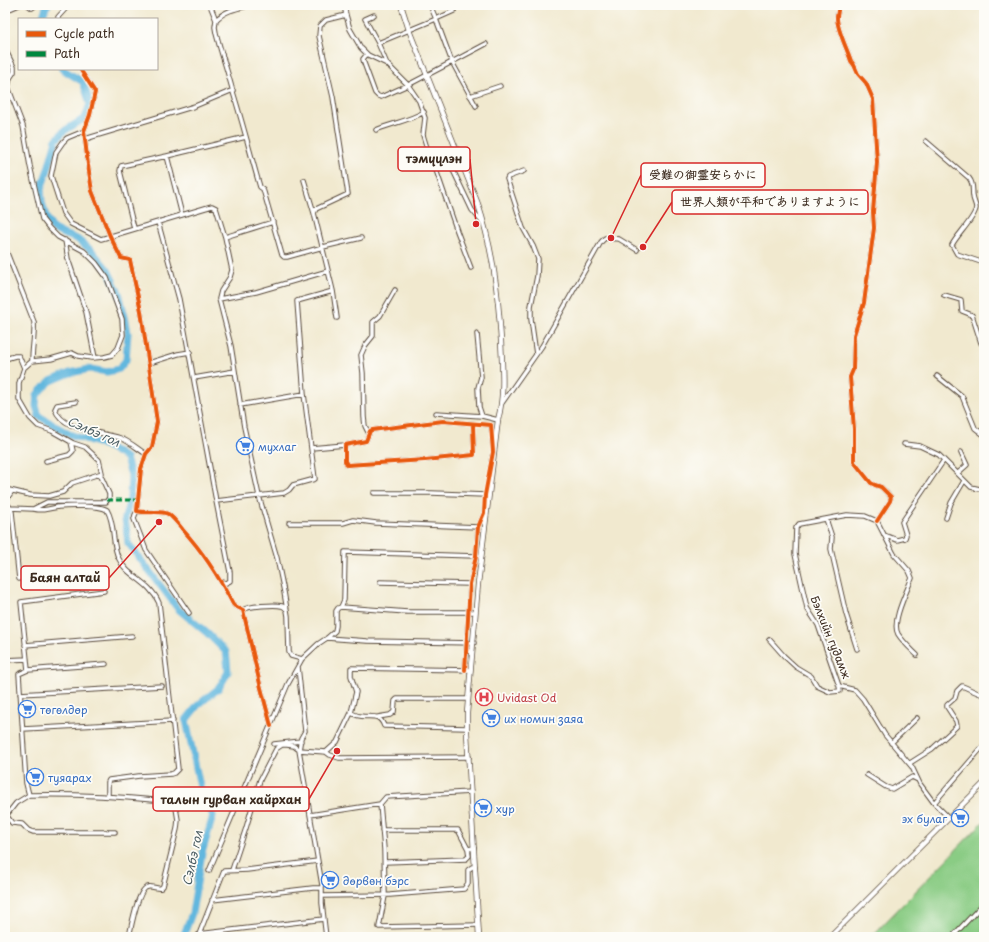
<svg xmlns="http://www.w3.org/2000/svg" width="989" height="942" viewBox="0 0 989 942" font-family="'Playpen Sans','LXGW WenKai TC','Klee One',sans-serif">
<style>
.green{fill:#8acc84;stroke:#627b51}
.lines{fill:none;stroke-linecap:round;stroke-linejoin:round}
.river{stroke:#62b7de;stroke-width:7}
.street-casing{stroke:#564739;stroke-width:5.5}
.secondary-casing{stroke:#564739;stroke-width:6}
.street{stroke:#fff;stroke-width:3.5}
.secondary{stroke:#fff;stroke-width:4.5}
.quiet{stroke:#00873e;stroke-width:3;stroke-dasharray:6 3;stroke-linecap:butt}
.cycleway-casing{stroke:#fdfcf7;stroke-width:6}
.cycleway{stroke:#e8590c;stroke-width:4}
.labels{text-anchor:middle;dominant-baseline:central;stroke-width:3.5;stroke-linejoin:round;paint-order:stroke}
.shop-label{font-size:11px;fill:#366cbe;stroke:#fdfcf7;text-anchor:start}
.street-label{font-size:11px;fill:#3b2a1e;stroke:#fdfcf7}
.health-label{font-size:11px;fill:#be3a42;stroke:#fdfcf7;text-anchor:start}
.water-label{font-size:12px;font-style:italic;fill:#495b61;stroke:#fdfcf7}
.leader{fill:none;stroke:#d62828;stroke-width:1.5}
.callout-dot{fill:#d62828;stroke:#fdfcf7;stroke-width:1.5}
.callout{fill:#fdfcf7;stroke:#d62828;stroke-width:1.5}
.callout-label{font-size:12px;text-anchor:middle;font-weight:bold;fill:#3b2a1e}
</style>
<rect width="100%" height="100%" fill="#fdfcf7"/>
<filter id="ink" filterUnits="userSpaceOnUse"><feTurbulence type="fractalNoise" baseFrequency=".025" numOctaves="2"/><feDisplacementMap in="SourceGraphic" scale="8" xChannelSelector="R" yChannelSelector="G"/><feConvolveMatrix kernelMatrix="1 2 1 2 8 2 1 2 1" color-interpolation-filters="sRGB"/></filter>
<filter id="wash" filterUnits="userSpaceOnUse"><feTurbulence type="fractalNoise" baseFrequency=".012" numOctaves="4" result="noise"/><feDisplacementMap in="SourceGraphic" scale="16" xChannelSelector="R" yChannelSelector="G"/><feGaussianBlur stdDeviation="0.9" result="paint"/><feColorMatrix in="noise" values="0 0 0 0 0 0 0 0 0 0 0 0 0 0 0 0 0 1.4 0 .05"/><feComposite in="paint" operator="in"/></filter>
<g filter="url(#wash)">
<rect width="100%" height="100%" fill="#f1e9cf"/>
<path class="green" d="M984,821V937H871Z"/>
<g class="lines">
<path class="river" d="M42,19L46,7L48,5
M62,69L83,82L90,104L85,118L64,131L56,140L48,169L41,189L42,202L46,217L53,229L63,234L77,239L92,251L108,270L119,293L126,321L128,333L126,360L119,369L107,372L90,369L70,373L51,381L41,390L37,395L36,406L39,416L69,434L106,446L126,458L131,475L130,498L125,518L128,543L178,609L207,633L226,652L227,660L228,672L219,688L198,705L186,720L200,787L213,816L202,853L192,913L183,937"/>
</g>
</g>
<g filter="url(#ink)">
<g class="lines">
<defs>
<path id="street" d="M28,5L32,8L36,5
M116,5L127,7L136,5
M210,5L216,20L215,27L216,33C221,53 228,72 233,92C243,124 251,156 260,187L263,189L282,255L284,257H287L323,247L361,238
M838,5C839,10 837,13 837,18C837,29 847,49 851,61L854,65L858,74L866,83L873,99L877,162L873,212L874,228L864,303L854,335L853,370L850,377L854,429V462L871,483L875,485L881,487L891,497L890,501L877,521
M5,11L19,5
M346,15L350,29L361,48L368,55L387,64L408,85L419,101L425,118L423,135L430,158L435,167L457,231L471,268
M374,15L365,19L378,43
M58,19V17L69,5
M216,20C225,10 239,8 251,5
M5,49L14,67V72L10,78L8,87L23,126L30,166L42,219L49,228L58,237L84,251L96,263L107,278L122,319L123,335L118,348L112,355L104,357L92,358L78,356L72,353L51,359L32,361L24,368L19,383V399L30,418L38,426L52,431L73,443L85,447L99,460L102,473L72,483L63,492L49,496L30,495L5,489
M367,54L363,59L364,63L375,93L378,96L381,97L408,85L452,62L436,19L454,11
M387,64L378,43L436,19L430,5
M80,69L95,92L90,115L84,131L88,165L92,191L110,236L121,258L130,260L141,311L157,422L152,447L146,454L141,469L137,511C147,514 160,510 168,514C174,518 178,524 183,530C203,552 219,577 233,604L235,606L243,610L260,684L271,726
M470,96L500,86
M476,106L452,62L486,44
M376,130C392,123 409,121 424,112
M84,131L67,138L63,142L56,152L51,176L63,213L71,224L101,239L212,206L216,208L225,237L232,270L230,277L221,291L219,299L231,346L244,427L259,496L277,558L284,592L288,616L289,652L291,656L302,659
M85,139L195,106L233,90
M926,141L969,178C974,184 972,189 973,196C973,200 976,204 976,208C975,218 957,235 952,245L957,254L984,263
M167,156L182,215
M432,160L436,163L452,168L472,210L483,223
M524,171L508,177L507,179L523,228L533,246L538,259L537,276L531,306V319L536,354
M304,180L314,213
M158,222L179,299L216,501L230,572V581L226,583L222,582
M134,228L120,171L121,166L167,156L246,137
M225,237L273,222
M65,240L68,259L86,312L95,358
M5,248L34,322C35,335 32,348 32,361
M944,295L961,300L962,311L972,315L981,343L984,346
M219,299L256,292L328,271
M337,318L333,291L314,213L316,209L348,194L333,97L319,36L320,26L326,20L346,15L344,5
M477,334L481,377L478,388L479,407L482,416L498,420
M5,359L15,356H19L24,368
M149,363L178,354L190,352
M937,376L962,396L975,428L984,435
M194,378L235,371
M76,402L57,405L55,409C62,431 100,431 120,438C129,441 138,449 146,454
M502,403L542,346L601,242L605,238L619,239L637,250
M240,405L304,394
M436,413L482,416
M473,424L474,455L425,460L347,465L345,461V445L366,441L370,431L372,430L443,421L491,425L493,450
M369,434L365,426L364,417L363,373L361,355L365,346L373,336V322L380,316L395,290
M904,444L920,446L939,455L971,487L984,490
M311,448L345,445
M46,461L69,455L73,451L71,442
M958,473L967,465L961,452
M374,493H432L485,495
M216,501L284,493L289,490L293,485L315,479L304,394L297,301L333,291
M5,502L12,491
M5,503L9,506L12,512L19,579
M10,508L33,509L47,502H106L109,498V494L100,474
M33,509C44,511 48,509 58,507C67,506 100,505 107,510C116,525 111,544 119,559C127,577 150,581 159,603L178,769L174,773L171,774L139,776L109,780L108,782V796
M137,511L135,515L134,519L146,550L189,613
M946,518L951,503L964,481
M826,519L832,537L831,549L846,614L857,649
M877,521L865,516L847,515L799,524L796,528L795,554L807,608L818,625L839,686L855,690L863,699L885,735L912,767L920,784L934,803
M877,521L894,554L909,571L912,578C907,591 891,622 898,634C903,642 911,649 917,655
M289,523H343L353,520L376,523L478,527
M884,535L897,540L905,538L906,535L902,522L944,460
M380,582L470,584
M341,607L407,612H475
M243,610C248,606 275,604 282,606C285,607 285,608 287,610
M327,638L367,641L474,643
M769,639L784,656L796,667L811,676L817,686L830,692L840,691L839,686
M25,645L132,636
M5,660L27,659
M298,667L305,731L301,738L299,750L322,885V903L326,937
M28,670L106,664
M465,670L470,584L476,556L478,527L484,513L492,456
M20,694L162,686
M351,713C354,714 357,716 360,716C372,718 379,713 384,726L467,728
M378,717L390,715L394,712L395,701L397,699H468
M23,729L173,721
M891,743L917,718
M274,744L301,741
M326,752L330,755L339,758L469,757
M910,763L932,749L957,726L956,721L947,707V705L955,698L957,691L962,686C970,689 976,693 984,695
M867,775L886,787L892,789L912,777L918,780
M29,795C71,794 113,796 154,800C161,801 170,799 175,802L178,820L177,829L163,886L161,888C157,889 152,886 148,887C138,888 131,928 129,937
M380,804L386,797L471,792
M6,815L12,823L22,824L28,830L33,832H115
M310,815L380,804L384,849L385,896L379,927L478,925
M5,817L16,803L29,795L26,783L19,674L28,670L21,602L104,591
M949,818L934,803L984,745
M382,830H458L468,849L474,848
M385,862L466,859L469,856L468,849
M232,870L246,828L260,780L276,749L282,745H287L294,746L299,750L326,752L337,742L351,713L356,692L351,676V668L470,670
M209,871L288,684L302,659L318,644L327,638L335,631L336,626V611L338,608L341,607L344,600L345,552L476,556
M322,896L390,895L464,889L468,883V870L472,867H475
M212,900L313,888H322
M199,934L324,919
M198,937L224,871L247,870L318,861
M952,937L984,903"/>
<path id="secondary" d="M401,5L409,30L478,204C493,250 498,292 501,340C502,367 505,393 498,420L478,584L467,713V733L479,937
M830,937L984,783"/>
</defs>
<use href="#street" class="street-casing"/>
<use href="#secondary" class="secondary-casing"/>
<use href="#street" class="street"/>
<use href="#secondary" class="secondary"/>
<path class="quiet" d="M107,500H138"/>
<defs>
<path id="cycleway" d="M838,5C839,10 837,13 837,18C837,29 847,49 851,61L854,65L858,74L866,83L873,99L877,162L873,212L874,228L864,303L854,335L853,370L850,377L854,429V462L871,483L875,485L881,487L891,497L890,501L877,521
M80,69L95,92L90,115L84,131L88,165L92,191L110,236L121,258L130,260L141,311L157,422L152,447L146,454L141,469L137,511C147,514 160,510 168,514C174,518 178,524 183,530C203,552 219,577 233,604L235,606L243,610L260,684L271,726
M465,670L470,584L476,556L478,527L484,513L485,495L493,452L491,425L443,421L372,430L370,431L366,441L345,445V461L347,465L425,460L474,455L473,424"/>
</defs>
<use href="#cycleway" class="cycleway-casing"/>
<use href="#cycleway" class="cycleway"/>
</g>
</g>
<defs>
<symbol id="supermarket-ring" viewBox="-11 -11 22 22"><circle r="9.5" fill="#fdfcf7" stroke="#3f7fe0" stroke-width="1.5"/><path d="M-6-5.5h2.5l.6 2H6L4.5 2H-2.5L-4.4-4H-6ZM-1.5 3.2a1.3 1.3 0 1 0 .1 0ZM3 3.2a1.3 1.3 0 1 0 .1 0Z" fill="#3f7fe0"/></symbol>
<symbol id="hospital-ring" viewBox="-11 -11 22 22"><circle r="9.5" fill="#fdfcf7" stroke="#e0444e" stroke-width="1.5"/><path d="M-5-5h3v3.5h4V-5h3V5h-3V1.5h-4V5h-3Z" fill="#e0444e"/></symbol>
</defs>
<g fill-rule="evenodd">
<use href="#supermarket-ring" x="235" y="436" width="20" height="20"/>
<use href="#hospital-ring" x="474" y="687" width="20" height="20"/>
<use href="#supermarket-ring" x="17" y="699" width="20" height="20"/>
<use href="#supermarket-ring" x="481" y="708" width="20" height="20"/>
<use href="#supermarket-ring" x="25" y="767" width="20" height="20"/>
<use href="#supermarket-ring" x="473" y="798" width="20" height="20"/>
<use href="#supermarket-ring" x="950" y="808" width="20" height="20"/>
<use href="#supermarket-ring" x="320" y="870" width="20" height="20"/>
</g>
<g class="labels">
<g class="shop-label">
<text x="258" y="446">мухлаг</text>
<text x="40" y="709">төгөлдөр</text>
<text x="504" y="718">их номин заяа</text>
<text x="48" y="777">туяарах</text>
<text x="496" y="808">хур</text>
<text x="947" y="818" text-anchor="end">эх булаг</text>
<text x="343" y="880">дөрвөн бэрс</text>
</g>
<g class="street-label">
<text transform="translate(831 637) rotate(68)">Бэлхийн гудамж</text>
</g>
<g class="health-label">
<text x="497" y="697">Uvidast Od</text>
</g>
<g class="water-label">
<text transform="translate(94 431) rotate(24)">Сэлбэ гол</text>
<text transform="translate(192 858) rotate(-78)">Сэлбэ гол</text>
</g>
</g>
<path class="leader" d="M476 224L470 159M611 238L641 175M643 247L672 202M159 522L109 578M337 751L309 799"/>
<g class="callout-dot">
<circle cx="476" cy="224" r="4"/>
<circle cx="611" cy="238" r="4"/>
<circle cx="643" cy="247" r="4"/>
<circle cx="159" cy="522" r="4"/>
<circle cx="337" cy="751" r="4"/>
</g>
<g class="callout">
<rect x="398" y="147" width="72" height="24" rx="4"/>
<rect x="641" y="163" width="124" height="24" rx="4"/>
<rect x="672" y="190" width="196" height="24" rx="4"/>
<rect x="21" y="566" width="88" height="24" rx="4"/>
<rect x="153" y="787" width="156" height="24" rx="4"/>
</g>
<g class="callout-label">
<text x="434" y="163">тэмүүлэн</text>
<text x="703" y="179">受難の御霊安らかに</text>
<text x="770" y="206">世界人類が平和でありますように</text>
<text x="65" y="582">Баян алтай</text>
<text x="231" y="804">талын гурван хайрхан</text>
</g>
<rect width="989" height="942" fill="none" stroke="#fdfcf7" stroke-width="20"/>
<rect x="18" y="18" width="140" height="52" fill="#fdfcf7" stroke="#afa8a0"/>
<rect x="26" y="31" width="20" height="6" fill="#e8590c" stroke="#afa8a0"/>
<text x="54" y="38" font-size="12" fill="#3b2a1e">Cycle path</text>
<rect x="26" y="51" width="20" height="6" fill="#00873e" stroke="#afa8a0"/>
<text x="54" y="58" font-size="12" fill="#3b2a1e">Path</text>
</svg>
